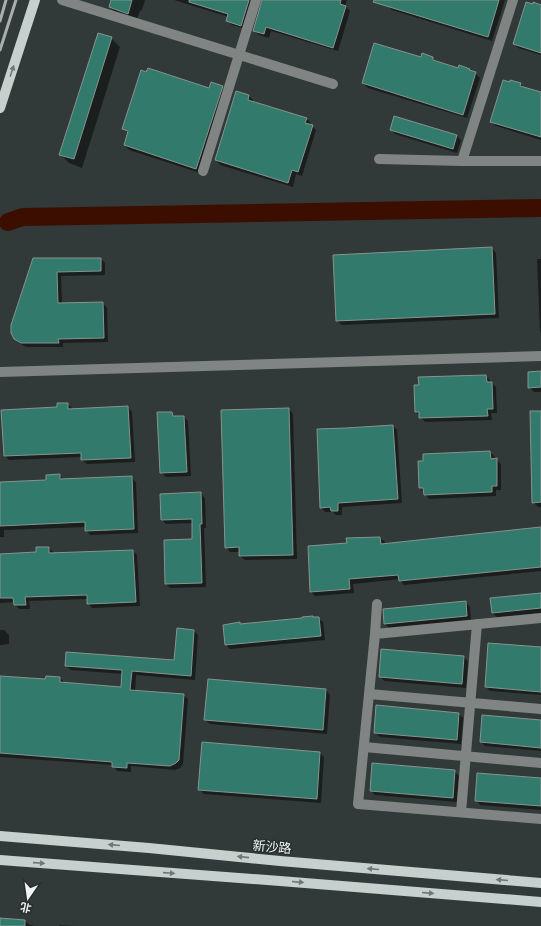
<svg xmlns="http://www.w3.org/2000/svg" width="541" height="926" viewBox="0 0 541 926" font-family="Merriweather,'Noto Sans SC',serif">
<style>
.shadow{fill:#0007}
.lines{fill:none;stroke-linecap:round;stroke-linejoin:round}
.river{stroke:#3c0e00;stroke-width:18}
.building{fill:#317a6c;stroke:#889390}
.minor{stroke:#808483;stroke-width:10}
.major{stroke:#c6d0cd;stroke-width:10}
.rail{stroke:#a7aead;stroke-width:3}
.oneway{fill:#6f7876}
.labels{text-anchor:middle;dominant-baseline:central;stroke-width:3;stroke-linejoin:round;paint-order:stroke}
.street-label{font-size:13px;fill:#f0f5f4;stroke:#27302e}
</style>
<rect width="100%" height="100%" fill="#313a38"/>
<path class="shadow" d="M112,0H145L142,10L140,11L136,22L119,16L110,7Z
M174,0H257L246,29L232,25L227,21L229,17Z
M263,0H347L345,6L350,11L338,51L271,31L269,38L259,35L254,31Z
M390,0H505L492,41L392,10L388,6Z
M541,6V55L518,48L514,44Z
M111,38L120,47L82,168L69,163L61,155Z
M433,58L437,62L459,69H469L472,72L475,73L480,78L467,118L368,88L363,83L421,59Z
M511,81L521,84L524,88L541,93V140L496,126L491,122Z
M222,86L227,91L200,173L129,150L125,145L128,133L123,129L209,89Z
M237,92L249,96L253,100V102L306,118L311,123L310,125L312,126L316,130L302,176L296,174L293,187L220,165L216,160Z
M391,130L457,136L461,140L457,153L395,134Z
M492,248L496,253L499,318L342,325L337,321Z
M33,259H101L105,263V275L61,276L62,304L103,303L107,308L108,342L63,343V347H26L19,343L15,339Z
M537,259H541V333L540,332Z
M541,372V392H534L529,387Z
M486,376L490,380V383H492L496,387L497,413H491L492,420L425,422L416,412Z
M67,404L72,408V410L128,407L132,412L135,462L87,464L82,460V457L9,460L5,456L58,408Z
M289,409L293,414L297,559L245,560L240,556V552H230L226,547Z
M541,412V507H538L533,502Z
M172,413L176,417H184L188,421L191,476L166,477L161,472Z
M393,426L397,430L402,503L342,507V515H336L333,512H325L321,507Z
M490,452L495,457V460L496,459L501,464V490H496V496L429,499L420,488L424,462Z
M60,475L64,480L131,477L136,482L138,533L90,535L86,530V527L4,530V537H0V483L48,481Z
M200,493L205,498L206,528H204L206,587L170,588L166,584L193,540V523L166,524L162,520Z
M541,528V571L404,585L400,580V579L353,584L354,593L315,596L311,592L309,547L348,544L380,538L385,542V544Z
M49,548L53,552V554L133,551L137,555L140,606L92,608L88,603V599L29,601L30,609H19L15,605V602L0,603V555L37,553Z
M541,594V613L497,617L492,613Z
M466,602L470,607L471,620L389,628L385,624Z
M313,617L314,618H318L323,622L325,640L230,649L226,645L240,624L241,625L303,619Z
M0,630H4L9,635V644L0,645Z
M194,631L198,635L195,680L136,675L135,691L183,695L188,699L183,764L180,768L175,770L131,766V772L117,771L113,765L0,757V678L46,681L60,678L64,682V684L122,688L123,674L71,670L66,666L175,661Z
M541,648V695L490,691L486,687Z
M464,657L468,662L466,688L384,681L380,676Z
M326,690L330,695L327,734L210,724L205,720Z
M459,714L463,718L461,744L380,737L375,733Z
M541,721V751L485,746L481,742Z
M203,743L320,753L324,757L321,803L204,794L199,789Z
M454,771L459,776L457,802L375,795L371,791Z
M541,779V810L480,805L476,800Z
M0,919L25,921L30,925L35,926H0Z
M59,925L74,926H59Z"/>
<g class="lines">
<path class="river" d="M8,222L23,217L541,208"/>
</g>
<path class="building" d="M111,0H132L128,14L109,7Z
M189,0H249L241,26L226,21L228,14L189,2Z
M262,0H341L340,4L346,6L333,48L266,27L264,34L253,31Z
M374,0H499L488,37L373,2Z
M526,2L533,4V2L541,5V53L513,44Z
M98,33L112,37L74,159L59,155Z
M374,43L421,57L422,53L433,57V60L458,68L459,65L470,69L469,70L476,72L463,115L362,83Z
M148,68L209,88L211,82L223,86L196,169L124,145L128,131L122,129L141,70L146,72Z
M503,80L510,82V80L521,83L520,86L541,92V137L490,122Z
M236,91L249,95L248,100L307,118L305,123L313,125L298,172L292,170L288,183L215,160Z
M394,116L457,135L453,149L390,130Z
M492,247L495,314L336,321L333,255Z
M33,258H101V271L57,272L58,303L103,302L104,338L58,339L59,343H21L14,339L11,333V325Z
M541,371V387L528,388V372Z
M486,375L487,382H492L493,409H487L488,416L419,418V412H415L414,385H419L418,377Z
M57,403H68V409L128,406L131,458L81,460V453L4,456L1,410L57,407Z
M289,408L293,555L239,556V547L225,548L221,410Z
M530,411H541V502L532,503Z
M157,412H172L173,416H184L187,472L160,473Z
M393,425L398,499L338,503V511H331L330,507L320,508L317,429L346,428Z
M490,451L491,459L497,458V486H492V492L424,495L423,488H419L418,461H423V454Z
M60,474V479L132,476L134,529L85,531V522L0,526V482L46,480V475Z
M201,492L202,524H200L202,583L165,584L164,540L192,539V519L161,520L160,494Z
M541,527V567L399,581L398,575L349,579L350,589L310,592L308,546L347,543L346,538L380,537L381,544Z
M36,547H49V553L133,550L136,602L87,604V595L25,597L26,605H14L13,598H0V554L36,552Z
M541,593V608L492,613L490,598Z
M466,601L467,616L384,624L383,609Z
M313,616V617H319L321,636L225,645L223,625L240,622V624L302,618V617Z
M177,628L194,630L191,676L132,671L130,690L184,694L179,760L176,763L170,766L127,763V768L112,767V762L0,753V676L45,679L46,676L60,677V682L121,687L122,670L65,666L66,652L174,660Z
M488,643L541,647V692L485,687Z
M381,649L464,656L462,684L379,677Z
M208,679L326,689L323,730L204,720Z
M376,705L459,713L457,740L374,733Z
M482,715L541,720V748L480,742Z
M202,742L320,752L317,799L198,790Z
M372,763L455,770L453,798L370,791Z
M477,773L541,778V806L475,801Z
M0,918L25,920V926H0Z"/>
<g class="lines">
<path class="minor" d="M62,0L333,84
M379,159L462,161H541
M462,161L513,0
M203,171L256,0
M0,372L541,356
M377,604L375,634L358,804L541,819
M375,634L541,618
M369,694L541,709
M364,747L541,763
M461,812L477,624"/>
<path class="major" d="M0,108L35,0
M0,836L149,848L280,861L541,883
M0,860L280,881L541,902"/>
<path class="rail" d="M0,21L6,0
M0,50L16,0"/>
</g>
<defs><path id="oneway-solid" d="M-6-.8H1V-3.2L6.5 0L1 3.2V.8H-6Z"/></defs>
<g class="oneway">
<use href="#oneway-solid" transform="translate(12 71) rotate(-72)"/>
<use href="#oneway-solid" transform="translate(114 845) rotate(-175)"/>
<use href="#oneway-solid" transform="translate(243 857) rotate(-174)"/>
<use href="#oneway-solid" transform="translate(39 863) rotate(4)"/>
<use href="#oneway-solid" transform="translate(373 869) rotate(-175)"/>
<use href="#oneway-solid" transform="translate(169 873) rotate(4)"/>
<use href="#oneway-solid" transform="translate(502 880) rotate(-175)"/>
<use href="#oneway-solid" transform="translate(298 882) rotate(5)"/>
<use href="#oneway-solid" transform="translate(428 893) rotate(5)"/>
</g>
<g class="labels">
<g class="street-label">
<text transform="translate(272 847) rotate(5)">新沙路</text>
</g>
</g>
<g transform="translate(28 898) rotate(193)" stroke="#27302e" stroke-width="3" paint-order="stroke">
<path d="M0-3L7 15L0 10L-7 15Z" fill="#f0f5f4"/>
<text y="-6" font-size="11" font-weight="bold" text-anchor="middle" fill="#f0f5f4">北</text>
</g>
</svg>
